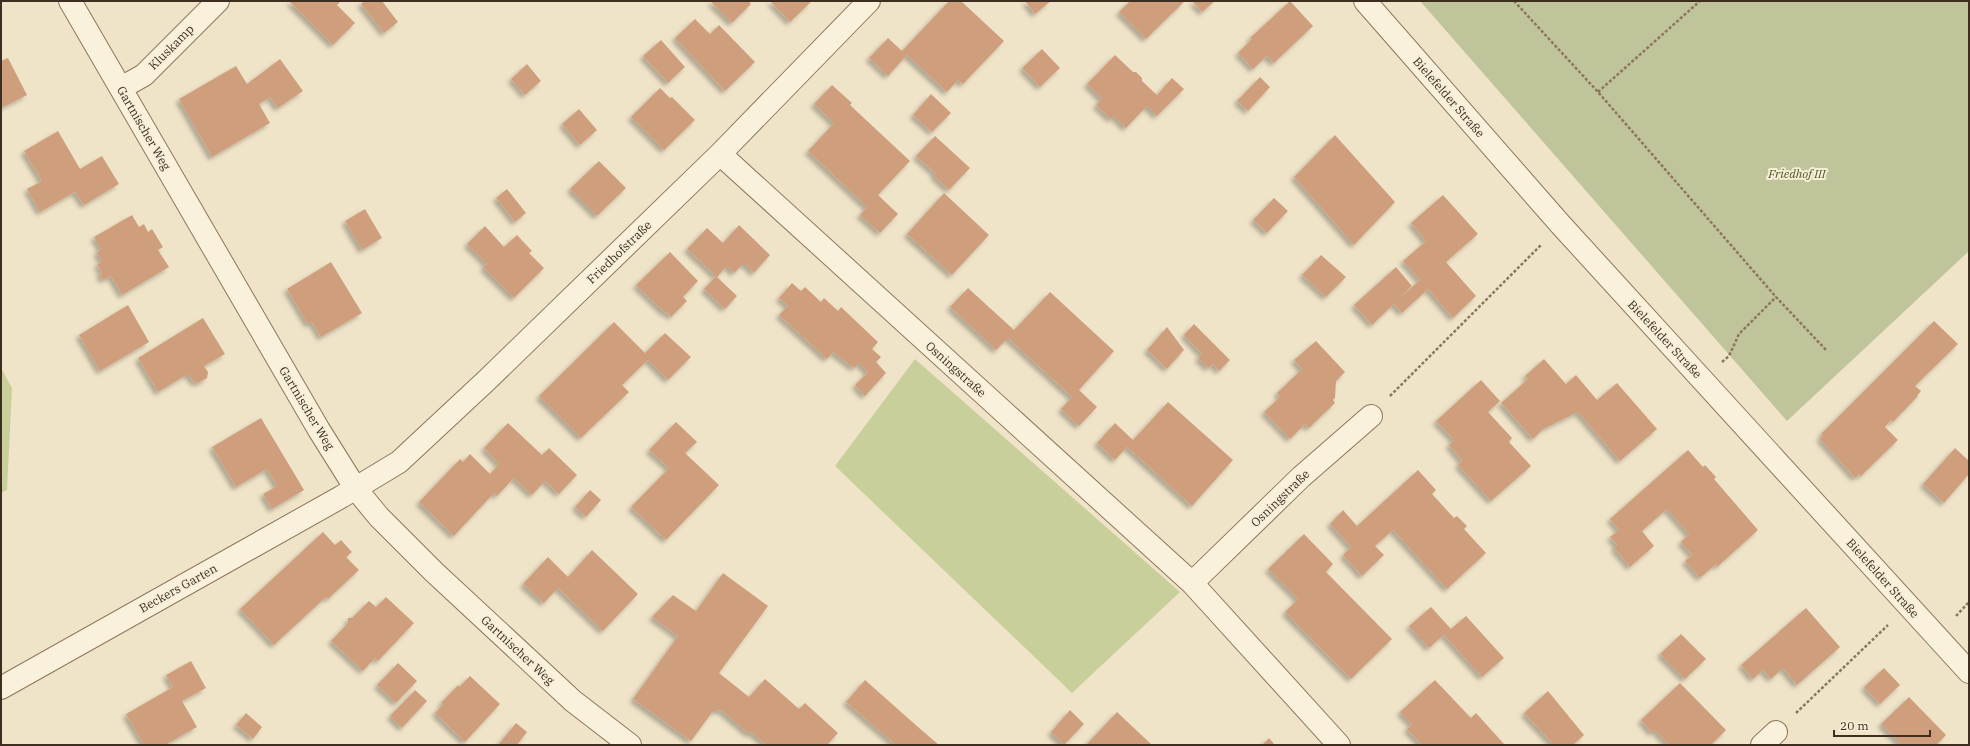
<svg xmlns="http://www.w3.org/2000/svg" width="1970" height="746" viewBox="0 0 1970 746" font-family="'IBM Plex Serif',serif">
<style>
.green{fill:#c9cf9b}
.cemetery{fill:#bfc49a}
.building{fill:#cf9f7d;filter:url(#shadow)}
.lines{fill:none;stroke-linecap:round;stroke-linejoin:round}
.minor-casing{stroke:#8d765c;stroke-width:24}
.path{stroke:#8d765c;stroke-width:2.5;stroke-dasharray:3 2;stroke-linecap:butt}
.minor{stroke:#faf1dc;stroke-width:22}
.labels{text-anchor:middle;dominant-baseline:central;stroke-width:4;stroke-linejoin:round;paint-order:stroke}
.street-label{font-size:12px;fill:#3d2e20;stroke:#f7eed8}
.park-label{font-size:12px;font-style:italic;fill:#4d5a26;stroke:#f7eed8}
</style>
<defs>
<filter id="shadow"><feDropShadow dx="-3.5" dy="3.5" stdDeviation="2" flood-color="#0004"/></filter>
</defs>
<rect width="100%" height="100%" fill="#f0e4c8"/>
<path class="green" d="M915,359L1180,592L1072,693L835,466Z
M1,368L12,388L7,490L1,493Z"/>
<path class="cemetery" d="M1420,1H1969V251L1787,421Z"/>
<path class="building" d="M289,1H341L337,5L355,23L333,45Z
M364,1H382L398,22L384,33L361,4Z
M710,1H749L751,4L732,23Z
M770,1H812L790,22Z
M949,1H961L1004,41L963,84L958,80L947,92L907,55L888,76L869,58L888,38L902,51Z
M1025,1H1051L1035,14Z
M1130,1H1185L1146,39L1119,12Z
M1192,1H1215L1202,12Z
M1290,1L1313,26L1274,63L1267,56L1253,69L1238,53L1252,39L1250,38Z
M695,19L710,34L719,25L755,62L725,91L675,38Z
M661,40L685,67L668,83L643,56Z
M1042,49L1060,68L1040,87L1022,68Z
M1115,55L1133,72H1136L1142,78V81L1157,95L1172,78L1184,89L1157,116L1147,106L1126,128L1114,116L1111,119L1096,105L1102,99L1087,84Z
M8,58L27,95L1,108V61Z
M280,59L303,91L278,108L270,97L259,104L270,123L212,157L179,99L236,66L247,84Z
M527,64L541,81L525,95L511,79Z
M1260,77L1270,87L1248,111L1237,101Z
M832,85L852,103L850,105L910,161L878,195L898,214L880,233L860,215L867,207L808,151L834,123L814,104Z
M660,88L670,98L672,97L695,120L664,150L631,117Z
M931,94L951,113L932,132L913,115Z
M579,109L597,130L580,145L562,124Z
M58,131L80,169L102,156L119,184L84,205L75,192L40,212L27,189L42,181L24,151Z
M1335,135L1395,202L1354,245L1294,177Z
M935,136L970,168L949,190L934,176L935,173L916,156Z
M599,161L626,188L597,216L570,189Z
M507,189L526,213L515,222L496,198Z
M944,193L989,235L952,275L907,234Z
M1443,195L1478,234L1446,262L1476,296L1453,318L1428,289L1402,313L1394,304L1372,325L1354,305L1396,267L1412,286L1394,303L1420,280L1403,261L1426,241L1411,223Z
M1274,198L1288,211L1267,233L1253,220Z
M365,209L382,238L362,250L345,221Z
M132,215L139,227L144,224L148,232L152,229L163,247L158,250L169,267L122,295L111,276L103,280L99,274L102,273L97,264L102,262L97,252L101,249L94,237Z
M739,225L770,255L754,273L744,263L734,273L727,266L717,277L737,296L725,309L704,289L716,276L687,249L707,228L723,243Z
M485,226L504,247L517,235L532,251L529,253L544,268L514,298L483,267L487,264L467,244Z
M670,252L698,281L683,297L687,301L671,317L667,312L665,313L636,285Z
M1321,255L1346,277L1326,297L1302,275Z
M331,262L362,313L321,337L312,322L308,324L287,289Z
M792,283L801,291L805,287L821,302L824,298L838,311L841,307L878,342L872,349L881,357L876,362L886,373L865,396L855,385L868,372L859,363L854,368L833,352L827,359L779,315L788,306L779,298Z
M968,288L1014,330L1050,292L1114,351L1079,390L1097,407L1079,426L1061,409L1072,397L1008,338L996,350L950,307Z
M128,305L149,342L100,371L79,335Z
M203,318L225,354L204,366L208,372L207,378L198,383L193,381L189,375H186L158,392L138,358Z
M1934,321L1958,344L1915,386L1921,391L1917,396V397L1893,422L1891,420L1885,427L1898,440L1861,476L1859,474L1855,478L1820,439L1823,435L1821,434Z
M614,322L645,353L665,333L691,357L668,380L648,360L622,385L629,392L581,438L539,396Z
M1194,324L1230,360L1219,371L1213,364L1208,368L1198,358L1202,354L1184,335Z
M1167,327L1184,350L1167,369L1147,350Z
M1316,341L1345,372L1336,381L1335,398L1333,400L1335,403L1309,428L1305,424L1290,439L1264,412L1280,397L1277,393L1302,369L1294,360Z
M1544,359L1566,384L1576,375L1597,400L1617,383L1657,429L1620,461L1578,412L1543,429L1533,439L1501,403L1528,379L1525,376Z
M1481,380L1500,401L1488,412L1512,438L1509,442L1531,466L1491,501L1458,465L1462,461L1449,445L1454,440L1436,421Z
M1168,402L1233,460L1192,506L1127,447L1115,460L1097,443L1115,423L1133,440Z
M261,418L304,490L272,509L263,494L277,486L267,469L236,487L212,447Z
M676,422L697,442L685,453L719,485L666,540L631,507L669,468L649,450Z
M508,423L542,455L549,448L577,475L559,494L545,481L532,495L514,478L497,496L494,493L454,536L419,502L460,459L463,462L470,454L490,474L499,464L484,448Z
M1955,448L1969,461V474L1944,503L1923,484Z
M1688,450L1703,467L1705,465L1716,477L1714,479L1758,530L1717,567L1716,564L1700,578L1685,561L1692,555L1681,542L1689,534L1667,509L1642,531L1654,546L1630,567L1614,548L1617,545L1610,537L1619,530L1610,519Z
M1418,470L1436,490L1432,494L1454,518L1457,516L1467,526L1464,529L1486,553L1447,589L1393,530L1375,546L1384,555L1362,576L1343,555L1351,547L1330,524L1343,510L1357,526Z
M590,490L601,500L586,517L575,507Z
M323,532L335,545L341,540L352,552L346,557L359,570L328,599L326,597L274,645L240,609Z
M1304,534L1333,564L1326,572L1392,639L1351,679L1285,612L1298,599L1268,569Z
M592,550L638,594L603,631L558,588L544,603L523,584L548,557L568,577Z
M723,573L768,606L719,673L749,697L765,679L799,709L805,703L838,733L827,745H767L751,732L749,734L721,710L713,711L691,741L633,699L678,636L652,617L673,595L696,611Z
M386,597L414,623L378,661L375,658L363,671L331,641L348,623V618H352L369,601L376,607Z
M1431,607L1451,629L1466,616L1504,658L1482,677L1444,635L1448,631L1429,648L1409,626Z
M1806,608L1840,647L1797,685L1783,668L1771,679L1763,670L1753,679L1741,665Z
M1681,634L1706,659L1685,679L1660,654Z
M191,661L206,688L182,701L197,727L165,745H144L126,714L173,687L166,675Z
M398,663L417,681L396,703L377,685Z
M1884,668L1900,685L1880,704L1864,687Z
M470,676L500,704L465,742L435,713L443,704L441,703L458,685L459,687Z
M865,680L918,727L939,745H896L846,702Z
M1435,680L1471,718L1476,713L1505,745H1422L1407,729L1412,724L1400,712Z
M1680,683L1726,730L1711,745H1669L1655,730L1652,733L1641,720Z
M415,690L427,701L402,728L390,716Z
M1548,691L1584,735L1573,745H1554L1524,713Z
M1909,697L1946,735L1936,745H1902L1881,724Z
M1070,710L1084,724L1064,745L1051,732Z
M1117,712L1152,745H1086Z
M246,713L262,727L253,739L236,725Z
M516,723L527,732L517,745H501L499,744Z
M1269,738L1275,745H1262Z"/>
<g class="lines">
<defs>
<path id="minor" d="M70,1L319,430L356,489L379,517L434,572L573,701L630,745
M1365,1L1561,225L1969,672
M121,88L144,75L218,1
M720,154L1192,583L1339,745
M1192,583L1301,477L1371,416
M1,688L341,497L399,462L487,380L720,154L869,1
M1762,745L1776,732"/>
</defs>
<use href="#minor" class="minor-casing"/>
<path class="path" d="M1514,1L1598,92L1776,297L1827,351
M1598,92L1700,1
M1722,362L1729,356L1739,334L1776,297
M1390,396L1541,245
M1956,616L1969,602
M1796,713L1888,625"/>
<use href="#minor" class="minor"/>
</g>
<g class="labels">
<g class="street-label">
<text transform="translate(171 47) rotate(-45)">Kluskamp</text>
<text transform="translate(1449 97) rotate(49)">Bielefelder Straße</text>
<text transform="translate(144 128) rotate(60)">Gartnischer Weg</text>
<text transform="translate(619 252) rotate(-44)">Friedhofstraße</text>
<text transform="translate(1665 339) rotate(47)">Bielefelder Straße</text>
<text transform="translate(956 369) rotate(42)">Osningstraße</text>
<text transform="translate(307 408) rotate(59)">Gartnischer Weg</text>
<text transform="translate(1280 498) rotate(-44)">Osningstraße</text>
<text transform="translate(1883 578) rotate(48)">Bielefelder Straße</text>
<text transform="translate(178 588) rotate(-29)">Beckers Garten</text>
<text transform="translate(518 650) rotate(43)">Gartnischer Weg</text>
</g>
<g class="park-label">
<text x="1797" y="173">Friedhof III</text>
</g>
</g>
<rect width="1970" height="746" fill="none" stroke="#3d2e20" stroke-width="4"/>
<path d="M1834 730v6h96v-6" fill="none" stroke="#3d2e20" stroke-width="2"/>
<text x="1840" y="730" font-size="12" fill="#3d2e20" stroke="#f7eed8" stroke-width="3" paint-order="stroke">20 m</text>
</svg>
